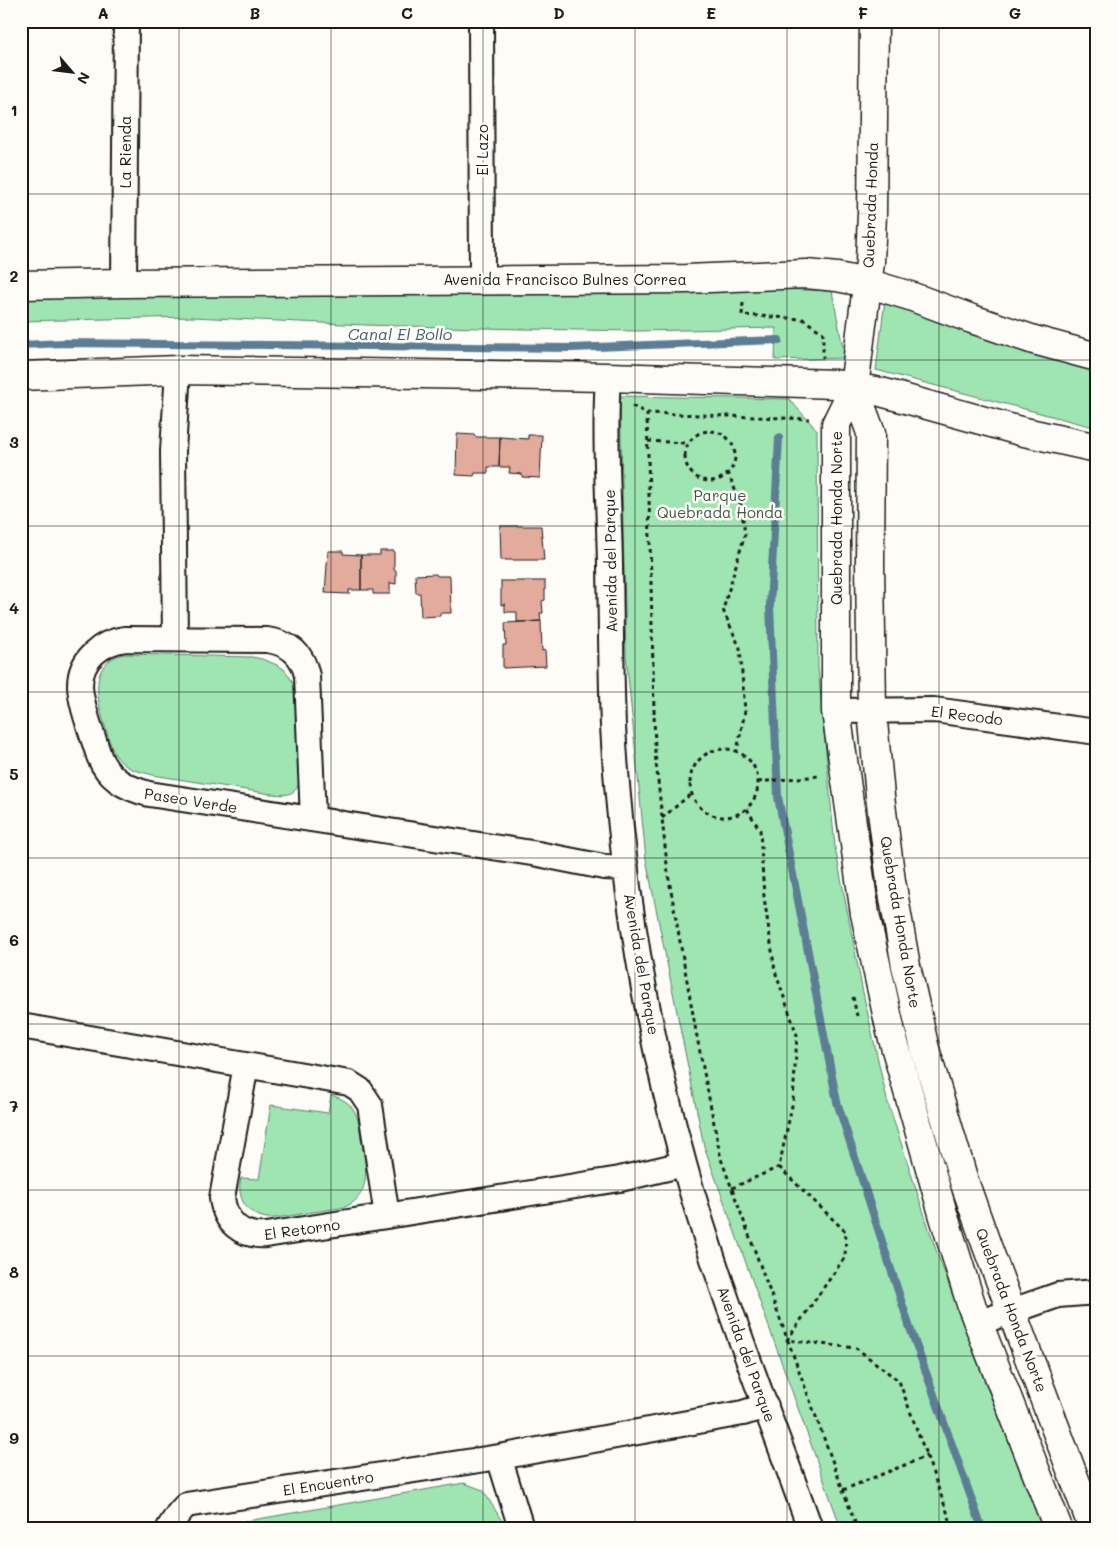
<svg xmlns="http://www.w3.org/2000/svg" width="1118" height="1549" viewBox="0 0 1118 1549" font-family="Mali,sans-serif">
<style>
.green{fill:#9ee5b2;stroke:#5d8067}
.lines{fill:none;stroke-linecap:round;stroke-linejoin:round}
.stream{stroke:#5c7e95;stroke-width:8}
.building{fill:#e3ab9c;stroke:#1c1c1c}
.minor-casing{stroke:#1c1c1c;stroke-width:28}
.tertiary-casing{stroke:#1c1c1c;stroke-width:31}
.path{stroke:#1c1c1c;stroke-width:3;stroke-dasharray:4 4;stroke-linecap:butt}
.minor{stroke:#fdfcf7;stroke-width:24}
.tertiary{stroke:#fdfcf7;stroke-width:28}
.grid{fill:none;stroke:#1c1c1c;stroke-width:1;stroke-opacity:0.55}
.labels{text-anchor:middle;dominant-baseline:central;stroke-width:5;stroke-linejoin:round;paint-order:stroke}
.street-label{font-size:15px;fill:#1c1c1c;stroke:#fdfcf7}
.park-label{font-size:15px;fill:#435849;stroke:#fdfcf7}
.water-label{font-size:16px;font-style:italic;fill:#465e6c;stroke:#fdfcf7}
.neatline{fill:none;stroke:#1c1c1c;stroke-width:2}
.grid-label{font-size:16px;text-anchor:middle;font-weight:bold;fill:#1c1c1c}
</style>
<rect width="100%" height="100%" fill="#fdfcf7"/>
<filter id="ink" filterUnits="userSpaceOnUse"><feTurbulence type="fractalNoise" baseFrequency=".02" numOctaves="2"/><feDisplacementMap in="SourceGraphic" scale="10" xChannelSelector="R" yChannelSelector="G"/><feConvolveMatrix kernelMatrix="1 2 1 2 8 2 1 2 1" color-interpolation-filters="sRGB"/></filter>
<g filter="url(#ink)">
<path class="green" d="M726,287L832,291L845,358L775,360L776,328L638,331L522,329L365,325L192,317L21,321V290Z
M885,300L1097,365V428L876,370Z
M620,396L789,399L817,430L818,668L835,847L862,988L887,1100L936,1250L988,1390L1043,1528H841L704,1146L646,859L626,655Z
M123,654L252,657L262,659L277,665L284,669L293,682L296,699L300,781C295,797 285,795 271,794L153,775C142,772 129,770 121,762C111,752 109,739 105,726C97,700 88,663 123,654Z
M331,1095C340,1098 348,1101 353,1109C359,1118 360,1129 361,1139C366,1163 373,1195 345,1207C328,1210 311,1212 295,1215C286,1216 276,1219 267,1218C247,1215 236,1198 241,1178L259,1179L271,1105L328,1113Z
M464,1483L483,1490L502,1521L505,1528H207Z"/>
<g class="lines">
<path class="stream" d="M21,345L63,343L571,348L779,340
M779,438L770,606L778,797L837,1102L910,1328L982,1528"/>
</g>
<path class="building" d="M457,434L475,435V437H500L499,467H488V473H475L474,476L456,475Z
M528,435H542L540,478L522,477V474L509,473L510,467H499L500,437L528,439Z
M500,526H541L544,560H501Z
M328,551H343V554L361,555V590H349V594L325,593Z
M380,551H394V570H396V584L390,583V594H373V590H361V555H380Z
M436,574L437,576H450L451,613H440V616L421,617L420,593H416L415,575Z
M501,581H545V600L542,601L543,613H540L541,621L517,622V612H505V604L501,605Z
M541,621L542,651L545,650L546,666L503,668V645H506L505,623Z"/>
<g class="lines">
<defs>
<path id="minor" d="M481,21L482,279
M124,283L126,21
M608,377C604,439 609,503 610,566C611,619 611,673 613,726C621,873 645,1022 684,1164C718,1288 767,1407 810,1528
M175,639L173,451L178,370
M836,711L934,710L1097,732
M313,819L307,676C303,654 289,643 267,640L125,639C102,642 80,659 80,685C80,704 93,736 99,756C108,779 126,788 149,794L538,854L604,867L626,868
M21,1026L349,1083L360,1090L370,1105L387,1216
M246,1065L222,1198C225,1222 241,1237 266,1235L620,1179L684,1164
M978,1323L1058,1295L1097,1292
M499,1457L521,1528
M169,1528L178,1514L186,1505L499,1457L743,1413L766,1406"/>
<path id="tertiary" d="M874,21L872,214L870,262L854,387L836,424V711L865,914L891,1032L944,1217L972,1307L1058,1528
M21,285L124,283L686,279L806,274L837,277L867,283L910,296L972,319L1034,340L1097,357
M21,376L178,370L608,377L835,384L881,392L1020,431L1097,448
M854,387L871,433L870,562L872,711L880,796L891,881L906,966L925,1049L964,1181L987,1246L1093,1528"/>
</defs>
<use href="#minor" class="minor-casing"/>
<use href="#tertiary" class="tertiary-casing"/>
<path class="path" d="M743,303L742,315L803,319L823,333V358
M632,406L647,413L809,419
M647,413L655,753L668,874L697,1037L721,1159L857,1528
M685 456a25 25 0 1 1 50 0a25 25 0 1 1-50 0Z
M648,441L685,443L688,444
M728,472L741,505L745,534L723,610L740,648L745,711L737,751
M690 783a34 34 0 1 1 68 0a34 34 0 1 1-68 0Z
M758,782L819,776
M747,809L760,830L764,897L775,971L797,1035L793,1101L779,1167L846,1232L845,1257L787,1340L856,1348L899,1381L953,1528
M662,818L691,794
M853,997L857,1016
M732,1188L779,1167
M843,1490L927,1456"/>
<use href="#minor" class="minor"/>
<use href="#tertiary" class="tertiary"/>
</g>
</g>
<path class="grid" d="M179,21V1528M331,21V1528M483,21V1528M635,21V1528M787,21V1528M939,21V1528M21,194H1097M21,360H1097M21,526H1097M21,692H1097M21,858H1097M21,1024H1097M21,1190H1097M21,1356H1097"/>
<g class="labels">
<g class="street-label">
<text transform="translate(482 150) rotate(-90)">El Lazo</text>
<text transform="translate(125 152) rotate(-90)">La Rienda</text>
<text transform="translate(870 205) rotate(-88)">Quebrada Honda</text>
<text x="565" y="279">Avenida Francisco Bulnes Correa</text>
<text transform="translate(836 518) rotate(-90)">Quebrada Honda Norte</text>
<text transform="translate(610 561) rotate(-91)">Avenida del Parque</text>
<text transform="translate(967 715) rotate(7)">El Recodo</text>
<text transform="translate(191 800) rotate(9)">Paseo Verde</text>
<text transform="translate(901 922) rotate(80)">Quebrada Honda Norte</text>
<text transform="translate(642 964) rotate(80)">Avenida del Parque</text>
<text transform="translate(302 1229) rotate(-8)">El Retorno</text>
<text transform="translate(1012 1310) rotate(69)">Quebrada Honda Norte</text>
<text transform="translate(747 1354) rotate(70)">Avenida del Parque</text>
<text transform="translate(328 1483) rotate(-9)">El Encuentro</text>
</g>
<g class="park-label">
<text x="720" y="495">Parque<tspan x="720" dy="17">Quebrada Honda</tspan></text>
</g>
<g class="water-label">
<text x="400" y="333">Canal El Bollo</text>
</g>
</g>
<rect width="1118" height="1549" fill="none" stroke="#fdfcf7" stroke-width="55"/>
<g transform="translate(72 72) rotate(118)" stroke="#fdfcf7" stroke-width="4" paint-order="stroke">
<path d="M0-4L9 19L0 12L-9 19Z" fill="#1c1c1c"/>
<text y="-8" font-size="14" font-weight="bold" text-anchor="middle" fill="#1c1c1c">N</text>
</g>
<rect x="28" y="28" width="1062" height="1494" class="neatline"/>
<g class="grid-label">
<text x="103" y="19">A</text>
<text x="255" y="19">B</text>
<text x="407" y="19">C</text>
<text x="559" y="19">D</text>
<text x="711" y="19">E</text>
<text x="863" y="19">F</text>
<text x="1015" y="19">G</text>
<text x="14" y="116">1</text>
<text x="14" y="282">2</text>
<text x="14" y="448">3</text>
<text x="14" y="614">4</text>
<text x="14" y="780">5</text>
<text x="14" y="946">6</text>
<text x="14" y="1112">7</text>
<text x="14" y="1278">8</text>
<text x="14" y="1444">9</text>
</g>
</svg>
